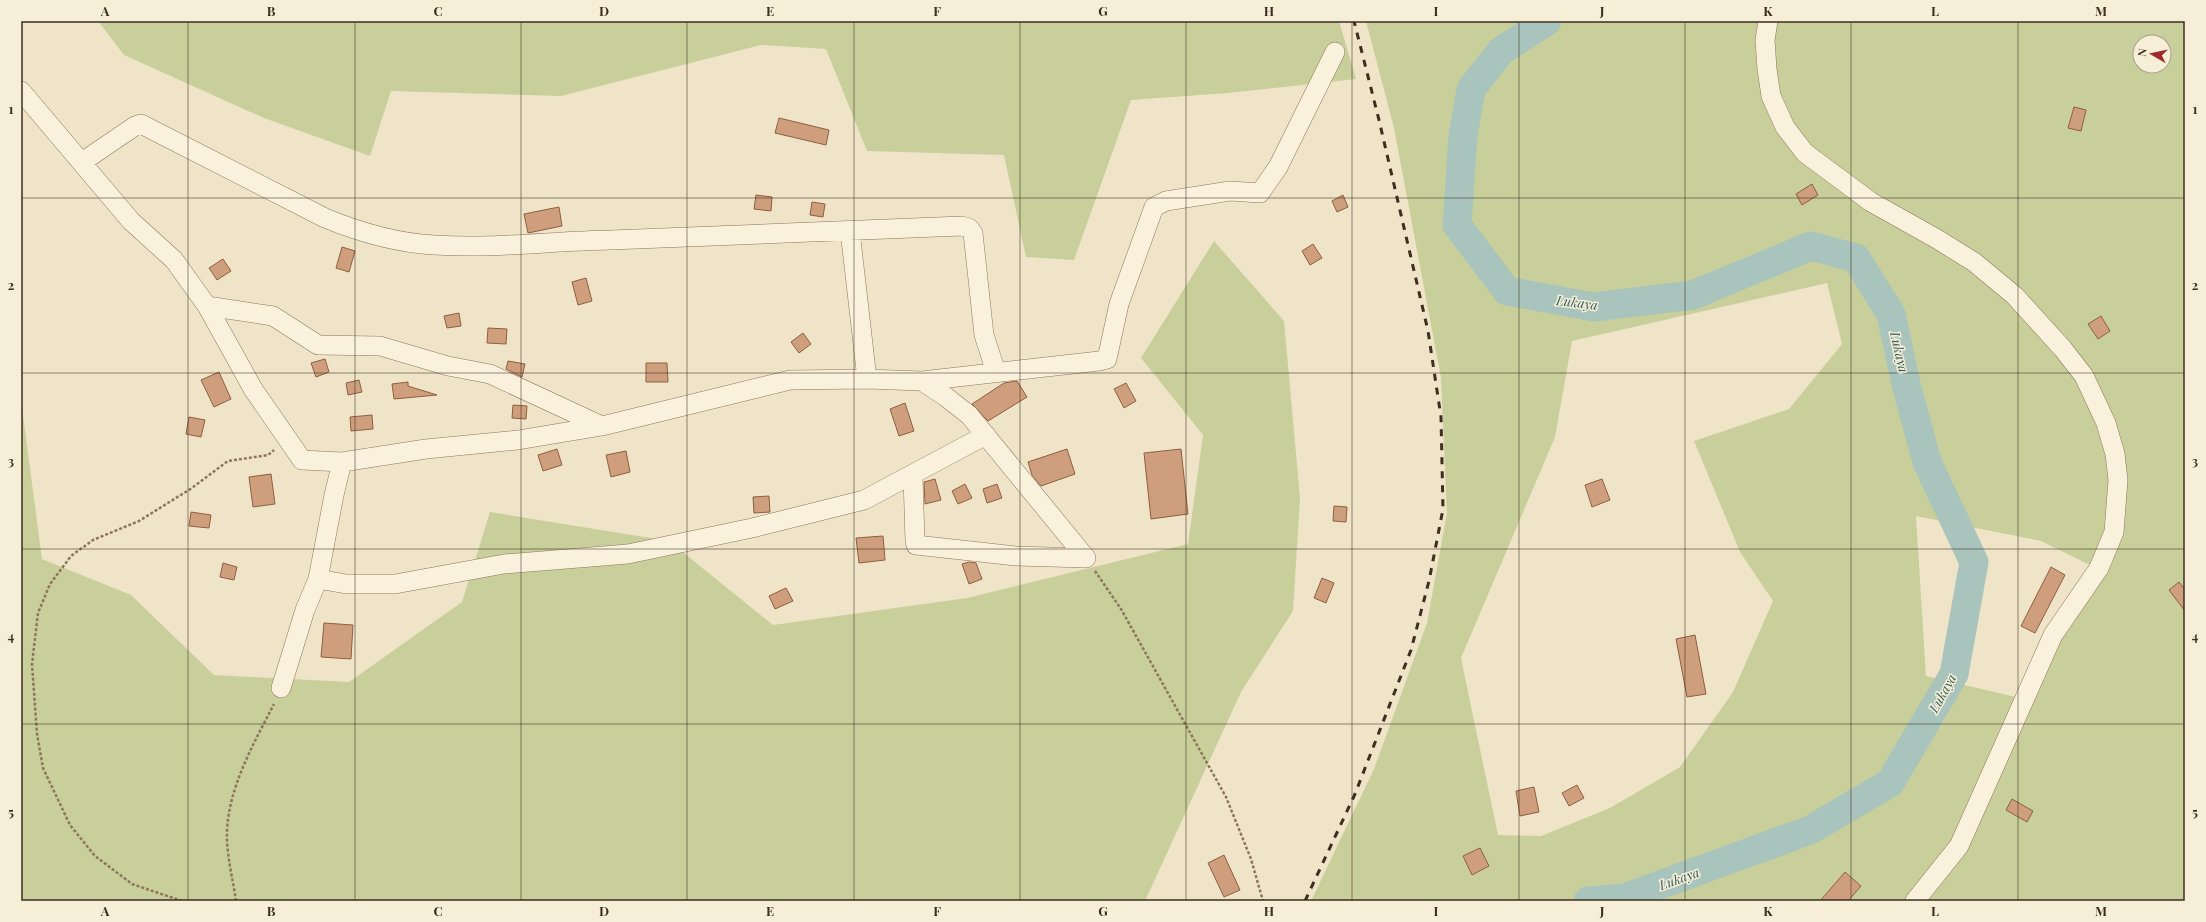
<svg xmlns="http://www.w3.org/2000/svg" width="2206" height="922" viewBox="0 0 2206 922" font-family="'Playfair Display',serif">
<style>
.green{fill:#c9cf9b;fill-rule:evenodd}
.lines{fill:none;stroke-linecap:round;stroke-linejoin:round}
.river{stroke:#a9c4bc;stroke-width:29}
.building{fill:#cf9f7d;stroke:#8d5f41}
.street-casing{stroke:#8d765c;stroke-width:20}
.path{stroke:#8d765c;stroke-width:2.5;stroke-dasharray:3 2;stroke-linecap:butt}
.street{stroke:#faf1dc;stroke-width:19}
.rail{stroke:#3d2e20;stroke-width:3;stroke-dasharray:7 7;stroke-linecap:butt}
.grid{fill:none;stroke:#3d2e20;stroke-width:1;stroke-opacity:0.55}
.labels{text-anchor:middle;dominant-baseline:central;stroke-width:3;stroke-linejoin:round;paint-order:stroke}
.water-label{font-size:13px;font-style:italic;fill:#2f5d5a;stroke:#f7eed8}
.neatline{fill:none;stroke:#3d2e20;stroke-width:1.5}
.grid-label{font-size:13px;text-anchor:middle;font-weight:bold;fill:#3d2e20}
</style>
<rect width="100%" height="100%" fill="#f0e4c8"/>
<path class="green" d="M98,21H1339L1356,79L1228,93L1131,100L1074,260L1026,257L1004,155L867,151L826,49L761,45L561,96L391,91L370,156L264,118L124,55Z
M1366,21H2185V901H1311L1374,769L1427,623L1447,513L1441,378L1394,128ZM2140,42H2164V66H2140ZM1827,283L1842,344L1789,409L1694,441L1740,552L1773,601L1733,692L1680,767L1610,808L1541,836L1498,835L1461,658L1555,437L1572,341ZM1916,516L2041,541L2094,567L2033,701L1926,676Z
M1214,241L1284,321L1300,498L1293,611L1241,692L1145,901H21V400L42,559L131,595L214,675L349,682L462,602L490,512L669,541L773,625L967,598L1188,544L1203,435L1141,358Z"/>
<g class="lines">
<path class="river" d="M1547,21L1501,51L1471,89L1463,136L1457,225L1507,291L1594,307L1693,295L1811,246L1856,258L1891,314L1907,388L1927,462L1974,562L1954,674L1890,783L1810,830L1624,898L1588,901"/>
</g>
<path class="building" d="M2074,107L2086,110L2081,131L2068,128Z
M779,118L829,130L826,145L775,133Z
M1812,184L1818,195L1802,205L1796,194Z
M756,195L772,197L771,211L754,209Z
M1343,195L1348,207L1337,212L1332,201Z
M812,202L825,204L823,217L810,215Z
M559,207L562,226L528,233L524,214Z
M1313,244L1322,258L1310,265L1302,251Z
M342,247L355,251L349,272L336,268Z
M223,259L231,271L217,280L209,268Z
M586,278L592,301L578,305L572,282Z
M459,313L461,326L447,328L444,316Z
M2101,316L2110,331L2098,339L2088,324Z
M488,328L507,329L506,344L487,343Z
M803,333L811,344L799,353L791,342Z
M325,359L329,372L316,377L311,363Z
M508,361L525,364L522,377L506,369Z
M646,363H667L668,382H646Z
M219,372L231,399L214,407L201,380Z
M359,380L362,392L348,395L346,383Z
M1017,381L1027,397L988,421L972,404L1004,383Z
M408,382V386L437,395L394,399L392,384Z
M1126,383L1136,401L1124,408L1114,389Z
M905,403L914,431L899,436L890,409Z
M513,405L527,406L526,419L512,418Z
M372,415L373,429L351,431L350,417Z
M189,417L205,420L201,437L186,434Z
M557,449L562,465L543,471L538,455Z
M1067,449L1075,474L1041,486L1032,475L1028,462Z
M1181,449L1188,514L1151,519L1144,453Z
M626,451L630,472L611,477L606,455Z
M271,474L275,504L253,507L249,477Z
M935,479L941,500L925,504L924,482Z
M1602,479L1610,500L1592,507L1585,485Z
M965,484L972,498L958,504L952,491Z
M997,484L1002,498L987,503L983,489Z
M769,496L770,512L754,513L753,497Z
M1334,506L1347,507L1346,522L1333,521Z
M191,512L211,515L209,528L189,526Z
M883,536L885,560L859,563L856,538Z
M969,562L976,563L982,579L969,584L962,564Z
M223,563L237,567L234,580L220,577Z
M2051,567L2065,575L2035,633L2021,626Z
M1322,578L1334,583L1326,603L1314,598Z
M2179,582L2185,590V611L2169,590Z
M786,588L793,601L775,609L769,596Z
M324,623L353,625L351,659L321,657Z
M1695,635L1706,694L1687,697L1676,639Z
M1577,785L1584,798L1569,806L1562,793Z
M1534,787L1539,812L1520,816L1516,791Z
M2012,799L2033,811L2027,822L2006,810Z
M1480,848L1489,866L1472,875L1463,856Z
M1224,855L1240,890L1224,897L1208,863Z
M1845,872L1861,886L1848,901H1820Z"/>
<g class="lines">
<defs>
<path id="street" d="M1768,21L1765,40L1767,69L1771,96L1785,127L1805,153L1871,202L1937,239L1974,262L2015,296L2063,349L2084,376L2106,423L2115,454L2118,480L2114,532L2099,568L2053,635L1959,846L1915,901
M21,91L131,221L174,260L207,306L253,389L302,460L342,462L426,449L518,440L602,426L790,380L867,379L922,381L946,397L969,415L1086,558
M82,162L135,126L141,124L325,218C359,232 398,243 434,245C493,249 552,241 611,240C728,236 845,230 962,226L969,228L973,233L984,335L996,372
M850,231L867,379
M207,306L273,316L318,345L380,346L448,366L490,374L602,426
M922,381L1099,361L1107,359L1119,304L1154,207L1166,201L1230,191L1260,193L1278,167L1335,52
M913,476L915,541L916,545L1016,556L1086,558
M318,579L346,584H395L504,564L628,554L752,528L864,500L986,435
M281,688L305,610L318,579L334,495L342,462"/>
</defs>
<use href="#street" class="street-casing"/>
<path class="path" d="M1095,571L1121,609L1226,797L1251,859L1263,901
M182,901L132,884L95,856L70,825L43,768L37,734L32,664L38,613L50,584L71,556L93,540L139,521L192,488L228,461L268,455L274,450
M236,901C233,879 226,854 227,831C229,786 254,743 274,704"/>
<use href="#street" class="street"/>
<path class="rail" d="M1305,901L1355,794L1411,650L1429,581L1443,509L1441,417L1428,331L1379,120L1354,21"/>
</g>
<path class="grid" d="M188,21V901M355,21V901M521,21V901M687,21V901M854,21V901M1020,21V901M1186,21V901M1352,21V901M1519,21V901M1685,21V901M1851,21V901M2018,21V901M21,198H2185M21,373H2185M21,549H2185M21,724H2185"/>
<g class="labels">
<g class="water-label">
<text transform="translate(1577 302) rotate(7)">Lukaya</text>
<text transform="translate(1900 352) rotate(77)">Lukaya</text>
<text transform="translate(1942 693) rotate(-61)">Lukaya</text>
<text transform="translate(1679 878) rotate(-20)">Lukaya</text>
</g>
</g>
<rect width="2206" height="922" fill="none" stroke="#f7eed8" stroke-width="44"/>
<g transform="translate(2152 54) rotate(279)"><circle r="19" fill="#f7eed8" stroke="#ada18e"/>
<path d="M0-3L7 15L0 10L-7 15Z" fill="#9e2a2b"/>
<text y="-6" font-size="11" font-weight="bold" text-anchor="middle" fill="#3d2e20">N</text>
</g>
<rect x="22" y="22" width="2162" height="878" class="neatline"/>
<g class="grid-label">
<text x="105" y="16">A</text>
<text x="271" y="16">B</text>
<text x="438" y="16">C</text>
<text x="604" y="16">D</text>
<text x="770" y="16">E</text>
<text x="937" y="16">F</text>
<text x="1103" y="16">G</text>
<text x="1269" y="16">H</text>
<text x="1436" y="16">I</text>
<text x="1602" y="16">J</text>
<text x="1768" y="16">K</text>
<text x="1935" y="16">L</text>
<text x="2101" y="16">M</text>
<text x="11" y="114">1</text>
<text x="2195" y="114">1</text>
<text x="11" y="290">2</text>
<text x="2195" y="290">2</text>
<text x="11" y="466">3</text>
<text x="2195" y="466">3</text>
<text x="11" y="641">4</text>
<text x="2195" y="641">4</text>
<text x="11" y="817">5</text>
<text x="2195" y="817">5</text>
<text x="105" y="916">A</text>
<text x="271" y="916">B</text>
<text x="438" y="916">C</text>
<text x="604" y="916">D</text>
<text x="770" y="916">E</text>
<text x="937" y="916">F</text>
<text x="1103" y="916">G</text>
<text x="1269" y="916">H</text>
<text x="1436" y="916">I</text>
<text x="1602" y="916">J</text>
<text x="1768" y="916">K</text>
<text x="1935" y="916">L</text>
<text x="2101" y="916">M</text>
</g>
</svg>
